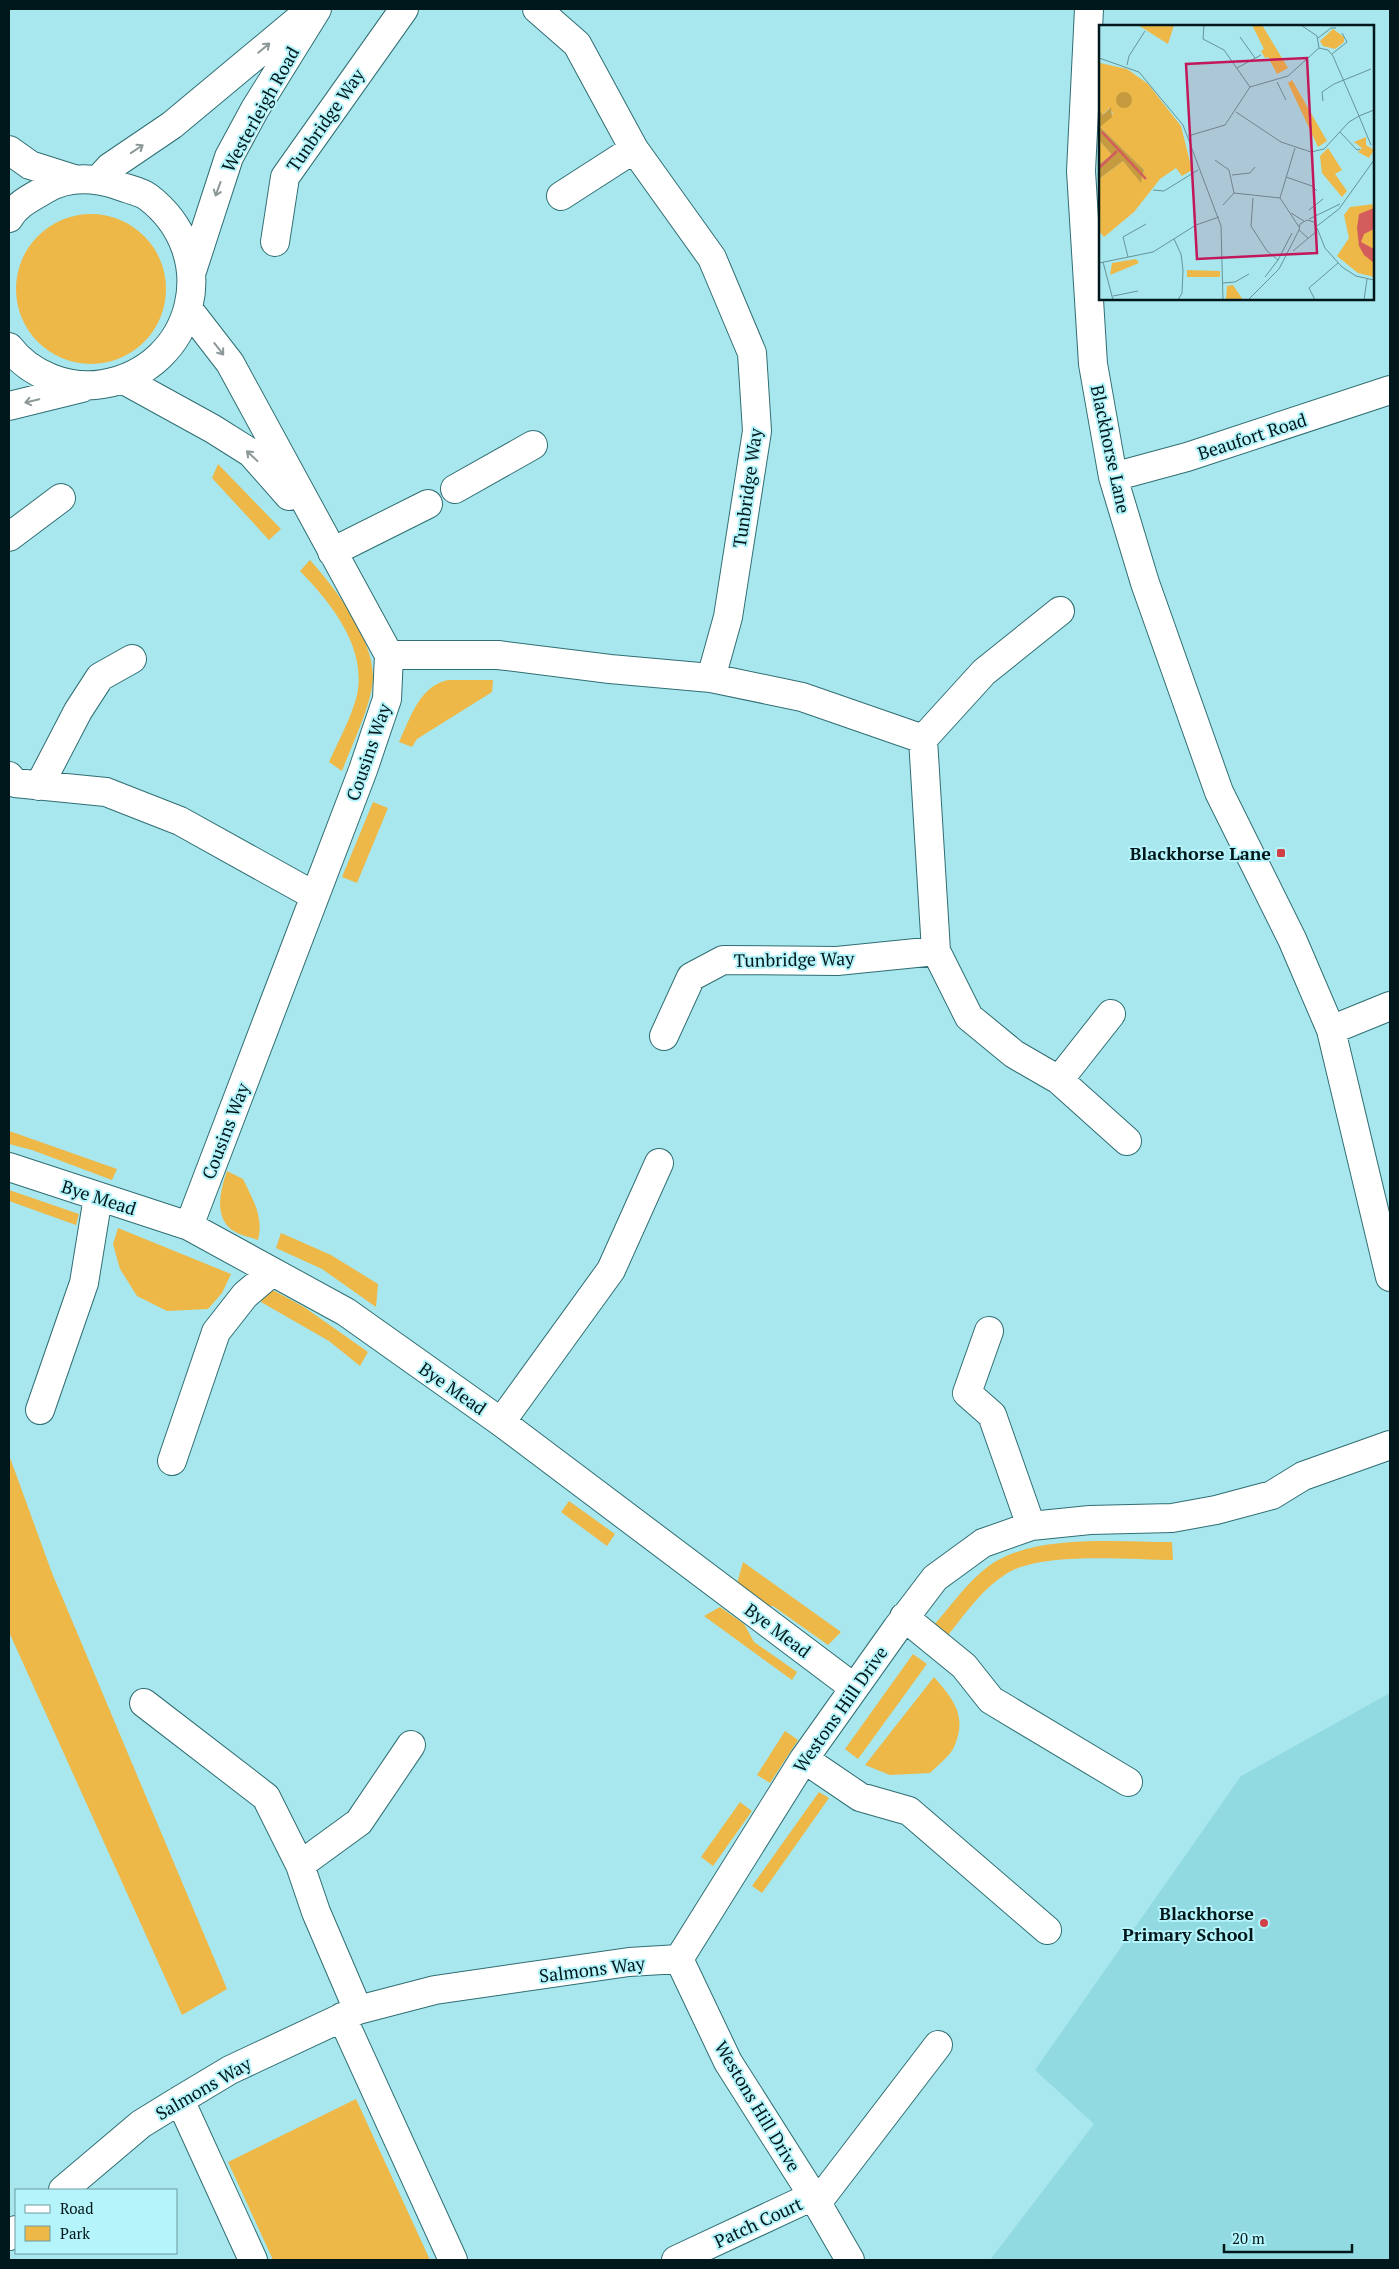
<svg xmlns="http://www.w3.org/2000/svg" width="1399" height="2269" viewBox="0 0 1399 2269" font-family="'PT Serif',serif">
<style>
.built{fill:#92dae1}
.green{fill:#edb848}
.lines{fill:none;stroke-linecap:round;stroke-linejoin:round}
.minor-casing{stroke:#306e73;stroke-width:30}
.minor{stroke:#fff;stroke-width:28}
.oneway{stroke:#8c9798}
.poi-dot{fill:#d04045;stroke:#b5f4fa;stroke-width:2}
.labels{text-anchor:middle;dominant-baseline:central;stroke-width:4;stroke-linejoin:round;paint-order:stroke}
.street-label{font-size:18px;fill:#00181b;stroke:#b5f4fa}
.poi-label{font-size:18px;font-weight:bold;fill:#00181b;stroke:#b5f4fa;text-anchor:end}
.inset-river{fill:none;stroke:#d25d5c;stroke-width:2.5}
.inset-road{fill:none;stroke:#659499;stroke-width:1}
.view{fill:#c2185b;fill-opacity:0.15;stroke:#c2185b;stroke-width:2.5}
.inset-edge{fill:none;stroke:#00181b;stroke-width:2.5}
</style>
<rect width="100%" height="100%" fill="#a8e7ed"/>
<path class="built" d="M1390,1693V2260H990L1094,2124L1035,2070L1241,1776Z"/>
<path class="green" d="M16 289a75 75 0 1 1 150 0a75 75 0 1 1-150 0Z
M218,464L281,529L269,540L212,478Z
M310,560C335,588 373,637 373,677C373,702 351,747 342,771L329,762C338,742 352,716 357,695C367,647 331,603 300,571Z
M448,680H493L492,692L417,739L412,747L399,742C410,719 419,686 448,680Z
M373,802L388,808L357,883L342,877Z
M9,1131L15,1133L117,1169L112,1180L32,1150L9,1144Z
M227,1171L243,1179C253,1200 264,1217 258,1240C250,1237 239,1235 232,1230C213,1216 221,1189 227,1171Z
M9,1190L79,1214L76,1225L9,1201Z
M118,1228L231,1274L222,1293L208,1309L167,1311L137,1296L120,1269L113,1244Z
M281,1233L331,1255L378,1284L376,1307L322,1269L276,1248Z
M269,1288L304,1307L368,1352L360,1366L329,1341L261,1302Z
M9,1455L52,1573L227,1989L182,2015L9,1632Z
M569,1501L615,1534L607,1546L561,1512Z
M1172,1542L1173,1560C1130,1560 1042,1551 1006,1574C982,1589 966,1613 948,1635L933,1626C954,1603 975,1570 1004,1557C1051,1535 1121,1542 1172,1542Z
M743,1562L841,1632L828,1645L773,1606H760L736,1587Z
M720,1607L744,1624L754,1642L797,1672L792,1680L704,1616Z
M913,1654L927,1664L858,1759L845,1749Z
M934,1677C953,1699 968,1716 954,1747C950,1756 937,1766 930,1773L890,1775L865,1765Z
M785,1731L798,1740L770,1783L757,1775Z
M819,1792L829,1798L762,1893L752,1886Z
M740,1802L752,1811L713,1866L701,1857Z
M356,2099L430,2260H273L228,2162Z"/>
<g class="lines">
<defs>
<path id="minor" d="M537,9L577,44L634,149L712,258L752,353L757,431L728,617L711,678
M1089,9L1081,171L1093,364L1113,477L1145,583L1219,792L1292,939L1331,1030L1390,1277
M9,150L30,165L74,179
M99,179L110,167L172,125L304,15
M561,196L634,149
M9,218C17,204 31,198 44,190C67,176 92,177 117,185C126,189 140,191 148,197C223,254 196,368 103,384C69,390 30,375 9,347
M275,242L285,177L404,9
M192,271L229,157L255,109L317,9
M189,310L230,363L389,655L387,699L363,770L189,1226
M124,380L213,429L251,453L289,496
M9,406L82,388
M1113,477L1187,457L1390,390
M455,489L533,445
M9,537L61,498
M332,552L428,504
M389,655H498L610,669L711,678L802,697L923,739L984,672L1060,611
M923,739L936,951L969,1017L1014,1054L1059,1080L1127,1141
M9,776L15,783L106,792L180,821L315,896
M39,786L78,711L100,677L132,659
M1331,1030L1390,1006
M664,1036L691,977L723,960L837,961L936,951
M1059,1080L1111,1014
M9,1167L189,1226L346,1312L501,1422L853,1687
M989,1331L967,1393L992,1415L1031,1526
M40,1410L84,1283L98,1197
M501,1422L611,1270L659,1163
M172,1461L216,1332L245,1295L272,1272
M904,1617L964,1666L991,1700L1128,1782
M144,1703L266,1797L300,1865L316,1912L358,2010
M804,1759L860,1797L909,1811L1047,1930
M300,1865L359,1822L411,1745
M342,2017L453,2260
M180,2100L253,2260
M63,2190L141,2124L180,2100L230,2070L358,2010L435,1990L629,1962L679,1959
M817,2203L938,2045
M9,2236L16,2230
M676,2260L813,2196
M850,2260L813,2196L728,2062L679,1959L804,1759L897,1628L935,1578L983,1543L1031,1526L1090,1520L1172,1518L1216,1510L1272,1495L1303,1476L1390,1445"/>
</defs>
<use href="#minor" class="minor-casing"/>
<use href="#minor" class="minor"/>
</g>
<defs><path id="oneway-shaft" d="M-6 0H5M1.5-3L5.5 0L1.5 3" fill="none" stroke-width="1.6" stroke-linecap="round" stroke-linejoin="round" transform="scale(1.25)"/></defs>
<g class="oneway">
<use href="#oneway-shaft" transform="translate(264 48) rotate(-40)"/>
<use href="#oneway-shaft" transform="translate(137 149) rotate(-34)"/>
<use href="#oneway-shaft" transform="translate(218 189) rotate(110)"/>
<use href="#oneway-shaft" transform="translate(219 349) rotate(52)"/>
<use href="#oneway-shaft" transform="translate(32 401) rotate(166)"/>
<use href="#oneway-shaft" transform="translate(252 456) rotate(-137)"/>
</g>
<g class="poi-dot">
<rect x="1276" y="848" width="10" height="10" rx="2.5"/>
<circle cx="1264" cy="1923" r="5"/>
</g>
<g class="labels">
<g class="street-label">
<text transform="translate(260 109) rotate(-61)">Westerleigh Road</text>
<text transform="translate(325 120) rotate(-55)">Tunbridge Way</text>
<text transform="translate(1252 436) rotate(-18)">Beaufort Road</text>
<text transform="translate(1111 449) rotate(78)">Blackhorse Lane</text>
<text transform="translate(747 488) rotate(-82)">Tunbridge Way</text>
<text transform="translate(368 752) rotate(-71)">Cousins Way</text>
<text transform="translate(794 959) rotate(-1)">Tunbridge Way</text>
<text transform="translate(225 1131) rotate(-69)">Cousins Way</text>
<text transform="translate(99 1197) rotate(18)">Bye Mead</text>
<text transform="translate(453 1388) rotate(35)">Bye Mead</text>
<text transform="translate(778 1630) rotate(37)">Bye Mead</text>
<text transform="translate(840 1709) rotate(-55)">Westons Hill Drive</text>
<text transform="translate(592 1969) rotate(-7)">Salmons Way</text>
<text transform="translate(203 2088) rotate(-30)">Salmons Way</text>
<text transform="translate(758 2106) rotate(59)">Westons Hill Drive</text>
<text transform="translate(758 2222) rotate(-25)">Patch Court</text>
</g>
<g class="poi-label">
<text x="1271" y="853">Blackhorse Lane</text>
<text x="1254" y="1913">Blackhorse<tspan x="1254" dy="21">Primary School</tspan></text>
</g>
</g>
<g transform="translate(1099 25)">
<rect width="275" height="275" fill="#a8e7ed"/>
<path d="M39,0H75L69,19ZM153,0H163L189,43L178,49L169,32L166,33L162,26L165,24ZM234,4L245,12V17L236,24L224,21L221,16ZM1,38L28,44L49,59L82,101L93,145L83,151L77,143L61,154L35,187L5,212L0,206V154L24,136L42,157L45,145L1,102L14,88L10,83L4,90L0,85ZM193,55L228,116L219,122L189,58ZM267,112V120L275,125L270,133L259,127L263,123L255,117ZM0,115L13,130L0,139ZM229,123L243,145L236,149L248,166L243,172L223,148L221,131ZM275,179V252L259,248L238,231L250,213L245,190L251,182ZM37,234L40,238L11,250L13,238ZM88,245L121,246V252H88ZM134,260L144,275H127L128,261Z" fill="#edb848"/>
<path d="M17 75a8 8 0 1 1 16 0a8 8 0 1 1-16 0ZM12,82L13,92L1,102L45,145L42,158L24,136L0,154V139L13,130L0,115V85L4,90Z" fill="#c69b40"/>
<path d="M275,183V204L265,209L262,217L275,224V238L265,230L260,221L258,203L260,189Z" fill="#d25d5c"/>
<path class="inset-river" d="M3,107L47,154M0,143L18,126"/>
<path class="inset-road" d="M202,0L218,11L220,23M141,12L156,33M219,13L232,3H237M220,23L229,25L234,31L260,91L275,85M233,29L248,17L243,8M0,33L40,47L84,100L122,201L124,275M28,40L30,31L46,6M138,43L162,30M178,57L187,75M151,62L189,51L220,23M224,76L223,67L235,59L272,44M137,87L182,117L212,127L225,124L250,97L260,91L272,120M241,107L258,125L261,124M89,111L126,100L151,62L125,25L104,14L105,0M196,123L181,173L200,202M116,135L130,145L135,168M133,150L151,148L156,142M187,152L213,161L218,166M54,165L65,166L99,145M154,173L152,201L168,226L179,235L193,208M124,180L135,168L181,173M210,185L224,174M192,188L205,196M210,194L241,179M218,201L240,184L275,135M218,203L226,223L243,242L257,251L275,255M75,214L82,229L84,245L83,268L79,275M194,226L218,206L215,197L208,195L201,199L200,205L209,213M29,232L24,212L47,199M4,237L14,275M0,238L54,227L97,200L120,192M166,252L179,235M124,258L136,257L150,249M14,271L39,266M149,275L180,244L200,205M216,275L210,263L239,238M265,275L268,254"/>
<path class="view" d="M208,33L218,228L98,234L87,39Z"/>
<rect width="275" height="275" class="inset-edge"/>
</g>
<rect width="1399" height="2269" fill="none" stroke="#00181b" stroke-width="20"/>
<rect x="15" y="2189" width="162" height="65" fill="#b5f4fa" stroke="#6d9ca1"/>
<rect x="25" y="2205" width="25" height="8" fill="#ffffff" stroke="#6d9ca1"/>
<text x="60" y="2214" font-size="15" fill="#00181b">Road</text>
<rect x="25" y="2226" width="25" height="15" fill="#edb848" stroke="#6d9ca1"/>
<text x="60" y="2239" font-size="15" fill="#00181b">Park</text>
<path d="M1224 2244v8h128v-8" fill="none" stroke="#00181b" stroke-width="2.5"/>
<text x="1232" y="2244" font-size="15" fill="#00181b" stroke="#b5f4fa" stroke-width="4" paint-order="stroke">20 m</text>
</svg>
